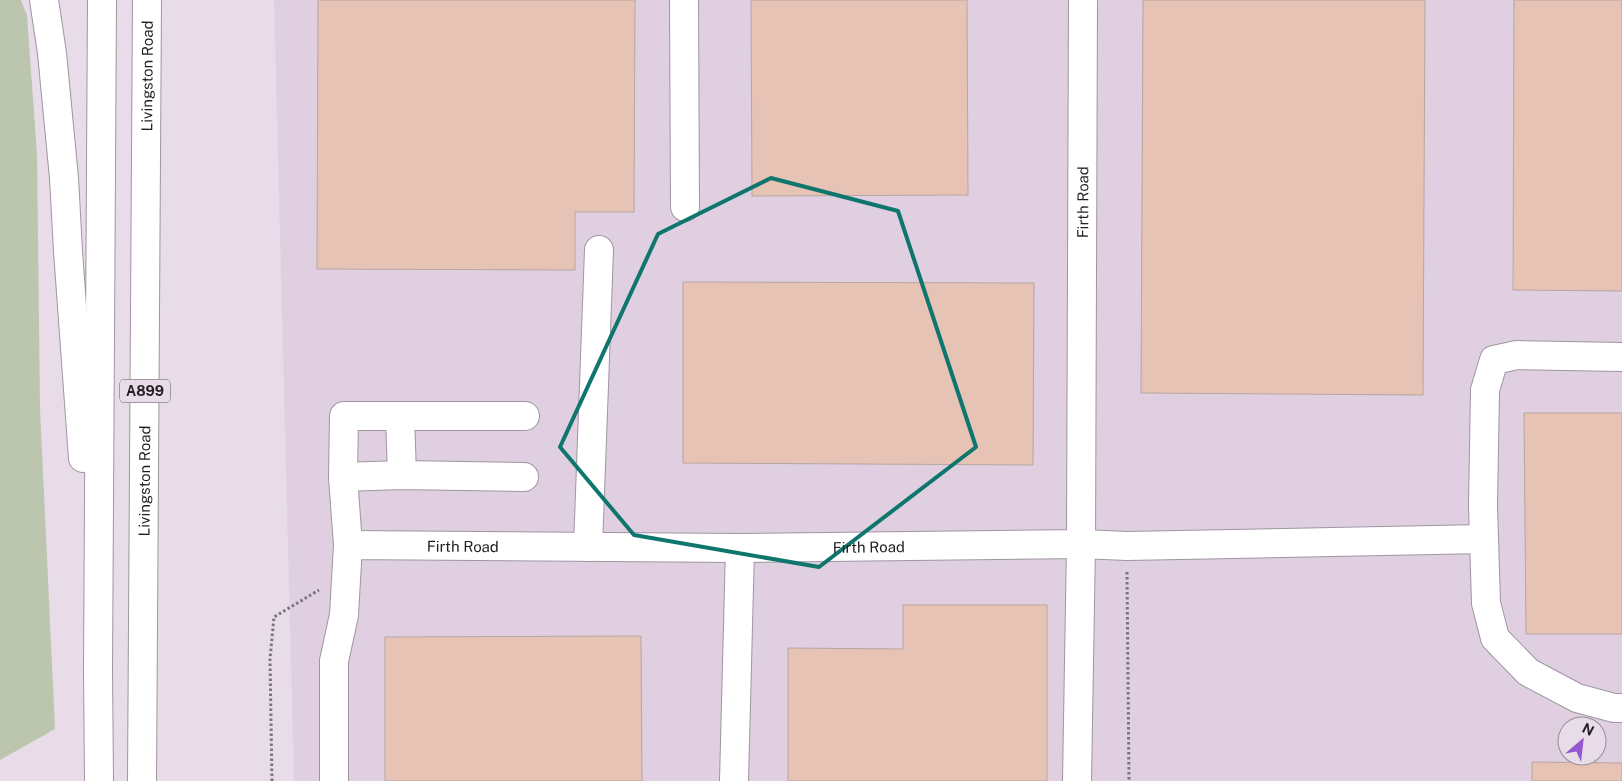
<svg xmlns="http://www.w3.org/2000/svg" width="1622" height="781" viewBox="0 0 1622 781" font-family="'Public Sans',sans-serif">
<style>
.built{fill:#dfcfe1;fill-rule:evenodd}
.green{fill:#bcc5ae}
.building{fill:#e7c3b5;stroke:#b6a6a1}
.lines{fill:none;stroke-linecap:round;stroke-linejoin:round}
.minor-casing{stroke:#9f96a1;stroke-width:30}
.major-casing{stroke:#9f96a1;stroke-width:30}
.path{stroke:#7c747c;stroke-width:3;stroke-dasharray:2.5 2.5;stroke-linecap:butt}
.minor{stroke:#fff;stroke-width:28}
.major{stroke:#fff;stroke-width:28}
.marked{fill:none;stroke:#0f766e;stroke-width:4;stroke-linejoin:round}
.labels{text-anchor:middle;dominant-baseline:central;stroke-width:4;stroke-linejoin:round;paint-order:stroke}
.shield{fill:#e7dce8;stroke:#5c565d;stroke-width:1}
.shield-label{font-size:14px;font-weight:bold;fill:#211d21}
.street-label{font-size:15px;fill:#211d21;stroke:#e7dce8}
</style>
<rect width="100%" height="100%" fill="#e7dce8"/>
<path class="built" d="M274,0H1622V781H294ZM1567,726H1597V756H1567Z"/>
<path class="green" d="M0,0H21L27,16L37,154L40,409L55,729L0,760Z"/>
<path class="building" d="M318,0H635L634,212H575V270L317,269Z
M751,0H967L968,195L752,196Z
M1143,0H1425L1423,395L1141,393Z
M1514,0H1622V291L1513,290Z
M683,282L1034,283L1033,465L683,463Z
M1524,413H1622V634H1526Z
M903,605H1047V781H788V648L903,649Z
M641,636L642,781H385V637Z
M1532,762L1622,763V781H1532Z"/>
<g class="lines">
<defs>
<g id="minor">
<path d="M684,0L685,207"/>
<path d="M1622,357L1517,355L1494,360L1485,390L1483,505L1486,603L1495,638L1528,672L1577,698L1614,708H1622"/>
<path d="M400,416L402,475"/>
<path d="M343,477L402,475L524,477"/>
<path d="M348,545L343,477L344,416H525"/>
<path d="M588,547L599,250"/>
<path id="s1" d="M334,781V661L344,615L348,545L740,548L1081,544L1083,0"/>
<path d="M734,781L740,548"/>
<path d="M1077,781L1081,544L1127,546L1484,539"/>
</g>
<g id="major">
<path d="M44,0L52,53L64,178L68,251L83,458"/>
<path d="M99,781L98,669L102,0"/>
<path id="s2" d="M142,781L147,0"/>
</g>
</defs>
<use href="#minor" class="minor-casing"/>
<use href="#major" class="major-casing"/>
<path class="path" d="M1127,572L1129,781
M272,781L270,659L274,617L319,590"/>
<use href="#minor" class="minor"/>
<use href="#major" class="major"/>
</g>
<path class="marked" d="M771,178L898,211L976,447L819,567L634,535L560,447L658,234Z"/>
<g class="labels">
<rect class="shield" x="120" y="379.5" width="50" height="23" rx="4"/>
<g class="shield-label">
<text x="145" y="391">A899</text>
</g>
<g class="street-label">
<text stroke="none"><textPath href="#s2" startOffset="705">Livingston Road</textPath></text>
<text stroke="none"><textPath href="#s1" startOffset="1312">Firth Road</textPath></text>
<text stroke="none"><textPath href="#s2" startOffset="300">Livingston Road</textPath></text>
<text stroke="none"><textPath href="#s1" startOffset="352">Firth Road</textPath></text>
<text stroke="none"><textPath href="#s1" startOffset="758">Firth Road</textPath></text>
</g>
</g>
<g transform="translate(1582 741) rotate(28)"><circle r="24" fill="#e7dce8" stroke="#989098"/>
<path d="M0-4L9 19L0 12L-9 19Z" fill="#9457cd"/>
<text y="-8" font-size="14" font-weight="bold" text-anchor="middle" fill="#211d21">N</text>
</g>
</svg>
